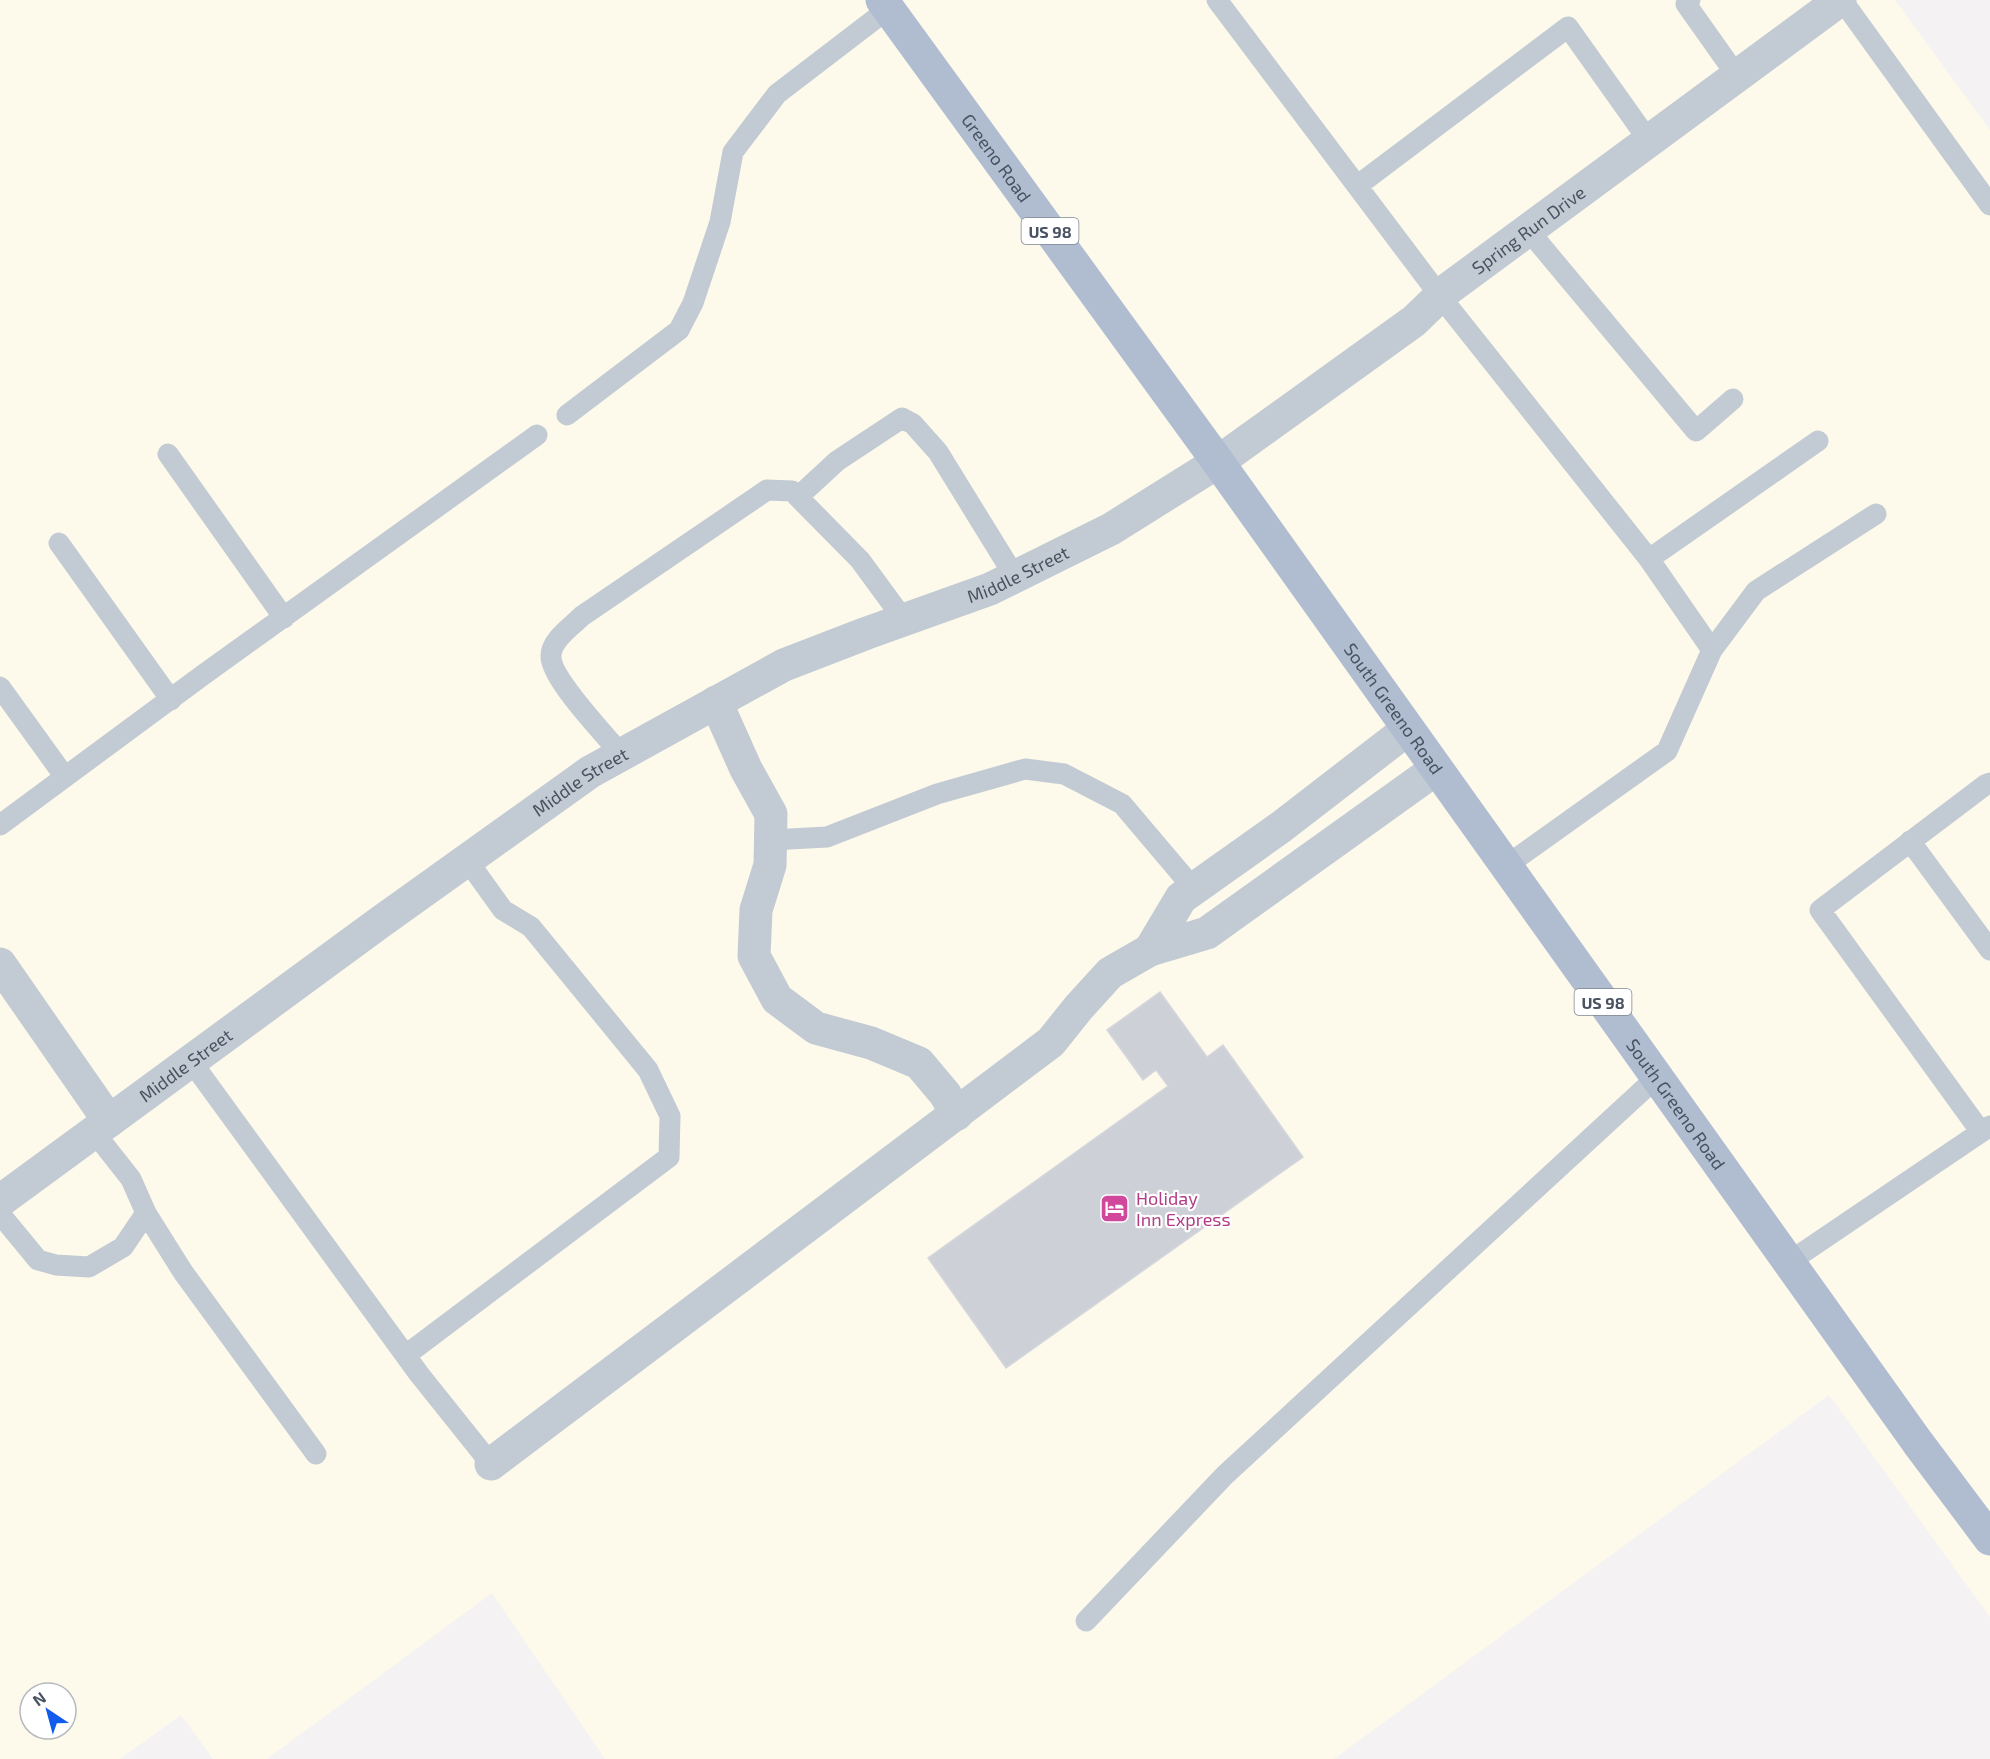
<svg xmlns="http://www.w3.org/2000/svg" width="1990" height="1759" viewBox="0 0 1990 1759" font-family="'Exo 2',sans-serif">
<style>
.commercial{fill:#fdfaec;fill-rule:evenodd}
.building{fill:#cdd0d6;stroke:#d5d7dd;stroke-width:1.5}
.lines{fill:none;stroke-linecap:round;stroke-linejoin:round}
.service{stroke:#c2cad3;stroke-width:21}
.minor{stroke:#c2cad3;stroke-width:33}
.primary{stroke:#b0bdd1;stroke-width:33}
.labels{text-anchor:middle;dominant-baseline:central;stroke-width:4.5;stroke-linejoin:round;paint-order:stroke}
.shield{fill:#fff;stroke:#7f8690;stroke-width:1.5}
.shield-label{font-size:16px;font-weight:bold;fill:#485260}
.street-label{font-size:18px;fill:#485260;stroke:#fff}
.hotel-label{font-size:18px;fill:#b23c85;stroke:#fff;text-anchor:start}
</style>
<rect width="100%" height="100%" fill="#f4f2f2"/>
<path class="commercial" d="M0,0H1895L1990,130V1617L1829,1395L1334,1759H605L492,1593L267,1759H213L181,1715L120,1759H0ZM30,1693H66V1729H30Z"/>
<path class="building" d="M1160,992L1207,1057L1223,1045L1303,1157L1006,1368L928,1258L1168,1086L1156,1070L1143,1080L1107,1030Z"/>
<g class="lines">
<path class="service" d="M1217,0L1440,296L1649,559
M1690,0L1686,4L1737,76
M1842,0L1990,205
M1357,186L1568,27L1649,141
M1528,230L1696,431L1733,399
M567,415L679,330L693,303L720,222L733,152L777,94L888,9
M168,454L284,618
M798,497L837,461L902,418L913,424L938,452L1015,577
M59,543L171,700
M1712,650L1756,591L1876,514
M0,687L65,777
M621,754C606,736 550,678 551,656C551,640 572,626 582,616L767,490L792,491L860,560L904,620
M0,825L203,675L537,435
M771,840L827,837L937,794L1025,769L1064,774L1122,804L1194,889
M1910,841L1990,950
M1506,866L1667,751L1712,650L1649,559L1818,441
M191,1061L419,1374L491,1464
M1981,1132L1820,910L1985,785L1990,783
M146,1213L183,1272L316,1454
M0,1214L38,1260L56,1265L89,1267L123,1247L146,1213L131,1179L94,1132
M1789,1262L1990,1126
M406,1355L669,1157L670,1116L648,1070L531,927L503,910L467,860
M1086,1621L1225,1475L1657,1077"/>
<g class="minor">
<path d="M716,702L746,769L771,814L770,865L756,910L754,956L777,999L816,1028L871,1043L919,1063L945,1094L957,1114"/>
<path d="M1150,950L1181,898L1281,827L1408,729"/>
<path d="M0,964L109,1121"/>
<path id="s1" d="M0,1201L379,923L590,772L784,665L867,633L990,589L1111,529L1218,462L1414,321L1444,292L1840,0"/>
<path d="M491,1464L1051,1042L1079,1007L1110,973L1150,950L1207,933L1436,769"/>
</g>
<path class="primary" id="s2" d="M882,0L1218,462L1918,1443L1990,1539"/>
</g>
<defs>
<symbol id="hotel-square" viewBox="-11 -11 22 22"><rect x="-9" y="-9" width="18" height="18" rx="4" fill="#d1479c" stroke="#fff"/><path d="M-6-4.5h1.5V1H6V5H4.5V3h-9V5H-6ZM-4 0a1.8 1.8 0 1 1 3.6 0ZM.5 0V-2.5h3Q6-2.5 6 0Z" fill="#fff"/></symbol>
</defs>
<g fill-rule="evenodd">
<use href="#hotel-square" x="1098" y="1192" width="33" height="33"/>
</g>
<g class="labels">
<g class="shield">
<rect x="1021.5" y="218" width="57" height="26" rx="4.5"/>
<rect x="1574.5" y="989" width="57" height="26" rx="4.5"/>
</g>
<g class="shield-label">
<text x="1050" y="231">US 98</text>
<text x="1603" y="1002">US 98</text>
</g>
<g class="street-label">
<text stroke="none"><textPath href="#s2" startOffset="195">Greeno Road</textPath></text>
<text stroke="none"><textPath href="#s1" startOffset="1820">Spring Run Drive</textPath></text>
<text stroke="none"><textPath href="#s1" startOffset="1202">Middle Street</textPath></text>
<text stroke="none"><textPath href="#s2" startOffset="874">South Greeno Road</textPath></text>
<text stroke="none"><textPath href="#s1" startOffset="716">Middle Street</textPath></text>
<text stroke="none"><textPath href="#s1" startOffset="230">Middle Street</textPath></text>
<text stroke="none"><textPath href="#s2" startOffset="1360">South Greeno Road</textPath></text>
</g>
<g class="hotel-label">
<text x="1136" y="1198">Holiday<tspan x="1136" dy="21">Inn Express</tspan></text>
</g>
</g>
<g transform="translate(48 1711) rotate(324)"><circle r="28" fill="#ffffff" stroke="#b6babf" stroke-width="1.5"/>
<path d="M0-4.5L10 22L0 15L-10 22Z" fill="#115bee"/>
<text y="-9" font-size="16" font-weight="bold" text-anchor="middle" fill="#485260">N</text>
</g>
</svg>
